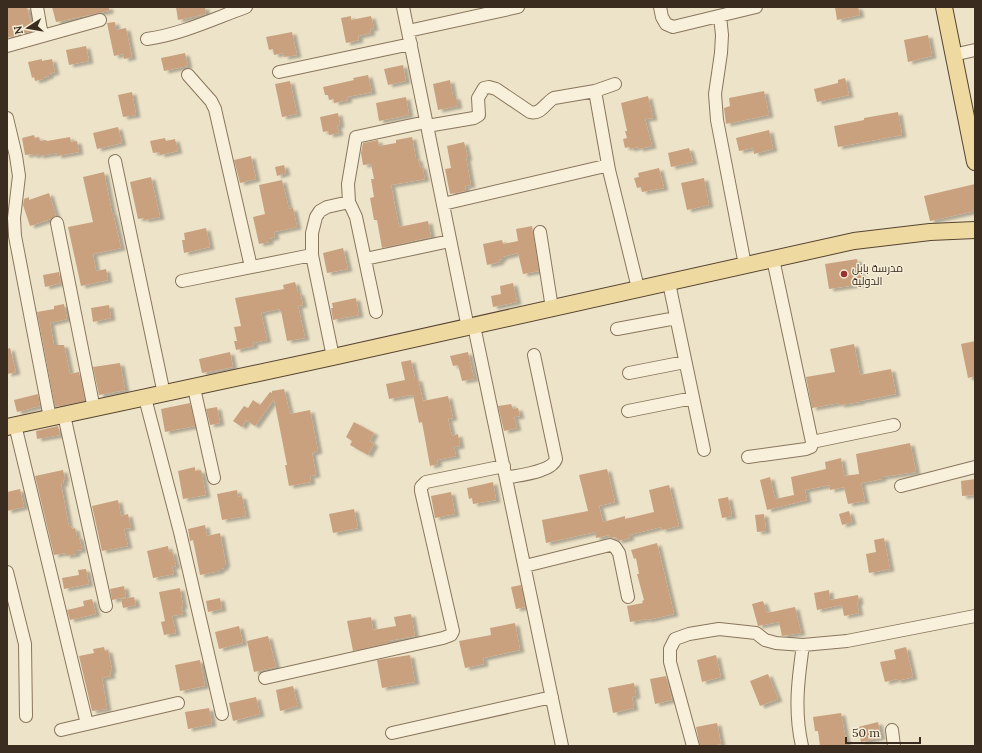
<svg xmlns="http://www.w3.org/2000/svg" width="982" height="753" viewBox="0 0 982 753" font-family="Lora,Cairo,serif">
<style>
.building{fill:#caa17f;filter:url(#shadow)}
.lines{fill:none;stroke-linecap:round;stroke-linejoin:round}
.minor-casing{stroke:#89765d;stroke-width:14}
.major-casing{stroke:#574431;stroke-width:18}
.minor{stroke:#f8f0db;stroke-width:12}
.major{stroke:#eed9a1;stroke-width:16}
.poi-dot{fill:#96312f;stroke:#f5edd7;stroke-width:1.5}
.labels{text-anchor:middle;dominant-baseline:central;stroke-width:3;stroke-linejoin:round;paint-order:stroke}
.poi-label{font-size:11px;fill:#3a2d20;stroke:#f5edd7;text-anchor:start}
</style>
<defs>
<filter id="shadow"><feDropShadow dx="4.5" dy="2.5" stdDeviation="1" flood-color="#0004"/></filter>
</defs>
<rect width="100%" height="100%" fill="#ede3c8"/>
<path class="building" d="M7,7H27L33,31L7,38Z
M52,7H109V11L56,22Z
M176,7H205L206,14L178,20Z
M835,7H858L860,15L837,20Z
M351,16V20L371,16L374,28L370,29L371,33L358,36L359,40L346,43L341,18Z
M115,22L116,30L126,28L132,57L124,59L123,54L114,56L107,23Z
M292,32L297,55L284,57L283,53L274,55L273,49L269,50L266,37Z
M928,35L932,56L908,62L904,40Z
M86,46L89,61L69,65L66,50Z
M185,53L188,66L164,71L161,58Z
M42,59V61L52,59L55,72L49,74V76L43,78V79L35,81L34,77L32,78L28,62Z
M403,65L406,81L388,85L384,69Z
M368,75L372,92L347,97L348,100L334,103V99L329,100L328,95H325L323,87L354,80L353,78Z
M845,78L849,95L817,102L814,89L838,83V80Z
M450,80L453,97H456L458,106L438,110L433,84Z
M290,81L297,114L282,117L275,84Z
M764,91L769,115L726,124L724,108L730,106L729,98Z
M132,92L136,115L123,117L118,95Z
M648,96L653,118L645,119L652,146L639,149L638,147L630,149L629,147L625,148L623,139L627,138L625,131H627L621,103Z
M406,97L409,115L379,121L376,103Z
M898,112L902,135L838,147L834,126L864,120V118Z
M338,113L340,125L337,126L339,133L329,135L328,131L323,132L320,117Z
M118,127L122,143L97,149L93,133Z
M769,130L773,149L754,154L753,148L739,151L736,138Z
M34,135L35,138L39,137L40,141L46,140L47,141L70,137L71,142L77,141L79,152L57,156V153L39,156V154L33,156V154L25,155L22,138Z
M412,137L416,159H418L420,167L422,166L425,179L391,185L399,227L428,221L431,237L382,248L377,220H374L370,198L374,197L371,179H374L371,164L363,165L361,153L363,143L378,140L379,146L396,143V140Z
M165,138L166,141L175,139L178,151L160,155V152L153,153L150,141Z
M464,142L468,158H466L471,185L465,186L466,191L450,194L445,169L451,168L447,146Z
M689,148L693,162L671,167L668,153Z
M251,156L256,179L240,183L234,160Z
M284,165L286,173L277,176L275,167Z
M659,168L664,188L642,192L641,187L637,188L634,178L639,177L638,173Z
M104,172L112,213H113L121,248L93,254L96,271L106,269L108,280L81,286L68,227L93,222L83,177Z
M151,177L160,217L144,220V218L138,219L130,182Z
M704,178L709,205L687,210L681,183Z
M282,180L289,209L293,208L297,227L274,232L275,237L269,239V242L259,244L253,217L265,214L259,185Z
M975,184V211L930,221L924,196Z
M49,193L56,216L51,219L30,226L23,205L24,199L29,197V200Z
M532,226L539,271L523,274L518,253L502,257V259L499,260L500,262L487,265L483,244L502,240L503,244L518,241L516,229Z
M206,228L210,247L184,253L182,240H185L184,233Z
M343,248L348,269L327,273L323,253Z
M857,259L863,284L829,289L825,264Z
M59,272L61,283L45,287L43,275Z
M295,282L298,293H300L303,305L298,306L305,338L287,341L281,311H280L279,309L261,313L267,340L253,343L254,346L236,350L234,341H237L234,327L241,326L235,298L284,289L283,285Z
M513,283L517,302L493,307L491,296L501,294L500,286Z
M356,298L359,315L333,320L331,308H333L332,303Z
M64,304L67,319L50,323L54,345H64L70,374L79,372L85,401L55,407L37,312L54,309V306Z
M109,305L111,318L93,322L91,308Z
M975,341V376L968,378L961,344Z
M854,344L860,375L891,369L896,394L860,401V402L840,405L839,403L812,408L806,377L835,372L830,349Z
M10,348L16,372L7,374V349Z
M230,352L233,367L202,373L199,359Z
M468,352L474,379L462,381L458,365L453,366L450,356Z
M411,360L415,379H418L423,401L448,396L453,418L448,419L452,436L458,434L460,446L454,447L456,456L437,460L438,464L430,466L422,422L419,423L413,395L410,396V395L389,399L386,384L405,380L401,362Z
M120,363L125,390L99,395L93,367Z
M284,389L290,414L310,410L318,451L312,453L316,475L310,476L311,482L289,486L285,465H287L274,399L255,426L246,420L242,427L233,421L244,406L248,408L253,400L260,405L270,392L272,393V391Z
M38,394L40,406L17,412L14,400Z
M190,403L195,426L165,432L161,409Z
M511,404L513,409L518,408L520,416L514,417L517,428L504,431L498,406Z
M217,407L220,423L210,425L206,409Z
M354,422L374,433L370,441L374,444L368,455L350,445L352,441L346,437Z
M58,426L60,435L37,439L36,431Z
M910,443L916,472L882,477V479L861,483L865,501L848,504L844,487L830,490V485L805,490L807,500L767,510L760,480L770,477L775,499L794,495L791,477L826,469L825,462L841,458L844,476L859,474L856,454Z
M195,467V471L201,470L206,495L183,499L178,471Z
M607,469L615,502L599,506L603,522L625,516V519L654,512L649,490L669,485L679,526L662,530L661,527L629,535L630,538L618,541L616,537L610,538L609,535L596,538L595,532L546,543L542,520L588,511L579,475Z
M63,470L65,479L63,480L64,484H61L69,527L71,526L72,529L75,528L77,537H79L82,550L76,551V554L66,556L65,553L54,555L35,476Z
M975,479V495L962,496L961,481Z
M493,482L496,500L473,504L472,498L469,499L467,488Z
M20,489L24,507L7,511V492Z
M237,490L238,497L242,496L246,516L222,520L217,494Z
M451,492L455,514L435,518L431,496Z
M728,497L732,516L722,518L718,499Z
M118,500L121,516L128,514L131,528L124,529L128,546L102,551L92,506Z
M354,509L358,528L333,533L329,514Z
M849,511L852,522L842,525L839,514Z
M764,514L766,531L757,532L755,515Z
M205,525L207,536L220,533L226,565H224V568L220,569V571L200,575L193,540L190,541L188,529Z
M884,538L890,569L869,573L866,554L876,552L874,540Z
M657,543L674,614L647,620L646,619L630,622L627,606L643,603L642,601L644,600L637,574H639L636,558L634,559L631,550Z
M168,546L169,552L172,551L176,566L172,567L174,574L153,578L147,551Z
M86,569L89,584L64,589L62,578L79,575L78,570Z
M521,585L525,607L516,609L511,587Z
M124,586L126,597L112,600L110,589Z
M180,588L183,606L181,607L183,614L172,616L176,633L164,635L161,622L165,621L159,592Z
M829,590L830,600L858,595L859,602L857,603L859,613L844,616L842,605L817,610L814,593Z
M134,597L136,605L123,608L121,599Z
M220,598L222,609L208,612L206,601Z
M92,599L96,614L70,620L67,610L84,606L83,601Z
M763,601L767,613L795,607L801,633L782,636L779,622L758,626L752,604Z
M411,614L415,636L388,641V643L353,651L347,621L371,617L373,630L396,626L394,617Z
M515,623L520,650L483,658L484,664L465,668L459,641L491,635L490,628Z
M239,626L243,643L219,649L215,632Z
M268,636L276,667L254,672L247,641Z
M104,647L105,651L108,650L112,670L110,671L111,676L102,678L107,709L92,711L79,656L94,653L93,649Z
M906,647L913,677L897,681V679L885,682L880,662L896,659L894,650Z
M410,655L415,682L382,688L377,660Z
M716,655L721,677L702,682L697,660Z
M200,660L205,686L180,691L175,665Z
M768,674L778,699L760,706L750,681Z
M666,676L672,700L655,704L650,679Z
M634,683L636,696L632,697L634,708L613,713L608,688Z
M293,686L298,706L280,711L276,690Z
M256,697L260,714L233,721L229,703Z
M209,708L212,724L188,729L185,712Z
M841,713L847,746H820L818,731H815L813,717Z
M878,722L881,737L861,742L858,727Z
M717,723L721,744L710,746H700L696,727Z"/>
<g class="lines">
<defs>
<path id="minor" d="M37,7L42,36
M403,7L468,328
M660,7L662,17L666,24L673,27L756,7
M720,16L722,35L721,53L715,94L717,120L745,265
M408,31L518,7
M147,39C182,34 213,19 246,7
M7,46L100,20
M953,55L975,50
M279,72L411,44
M188,75L211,101L215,109L251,267
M595,91L609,170
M7,118L16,156L19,176L14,218L15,236L50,418
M427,126L474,118L479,115L478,98L484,88L489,87L496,89L530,112C541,115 545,103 554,98L595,91L615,84
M115,161L164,394
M443,204L605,166L609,170L638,288
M57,223L94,409
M540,232L552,308
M365,259L450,241
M182,281L312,255
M669,283L704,450
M376,312L356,217L349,202L348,184L356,137L426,122
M474,326L562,746
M617,329L676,318
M333,357L312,255V233L316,217L320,211L327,207L349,202
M629,373L685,362
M194,388L214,478
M145,398L180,532L222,714
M628,411L693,398
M64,415L106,606
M15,425L87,724
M812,442L894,425
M748,457L806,449L811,447L812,442L773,259
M506,478C519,475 552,472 556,459L534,355
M901,486L975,467
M525,566L610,545L615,547L619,553L628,597
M7,572L25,644L26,716
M265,678L443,638L451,635L453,631L421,491V487L426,482L504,466
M61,730L178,703
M892,730L894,746
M392,733L552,697
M693,746L670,662V649L675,639L689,634L719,629L756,633L765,640L776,643L803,645L847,641L975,616
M802,746C794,711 798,680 803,645"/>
<path id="major" d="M944,7L975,162
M7,427L333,357L854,241L930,232L975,230"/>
</defs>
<use href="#minor" class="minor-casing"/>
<use href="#major" class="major-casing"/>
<use href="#minor" class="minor"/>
<use href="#major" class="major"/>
</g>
<circle class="poi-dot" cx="844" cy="274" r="4"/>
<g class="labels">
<g class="poi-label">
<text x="852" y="268">مدرسة بابل<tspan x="852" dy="13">الدولية</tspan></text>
</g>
</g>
<rect width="982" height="753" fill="none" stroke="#3a2d20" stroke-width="16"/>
<g transform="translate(28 28) rotate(258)" stroke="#f5edd7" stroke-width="3" paint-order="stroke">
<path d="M0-3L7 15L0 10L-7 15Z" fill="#3a2d20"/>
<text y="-6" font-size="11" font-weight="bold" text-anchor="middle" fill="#3a2d20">N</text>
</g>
<path d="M846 737v6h74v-6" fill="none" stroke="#3a2d20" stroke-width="2"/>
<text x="852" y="737" font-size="12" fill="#3a2d20" stroke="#f5edd7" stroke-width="3" paint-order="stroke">50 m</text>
</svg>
